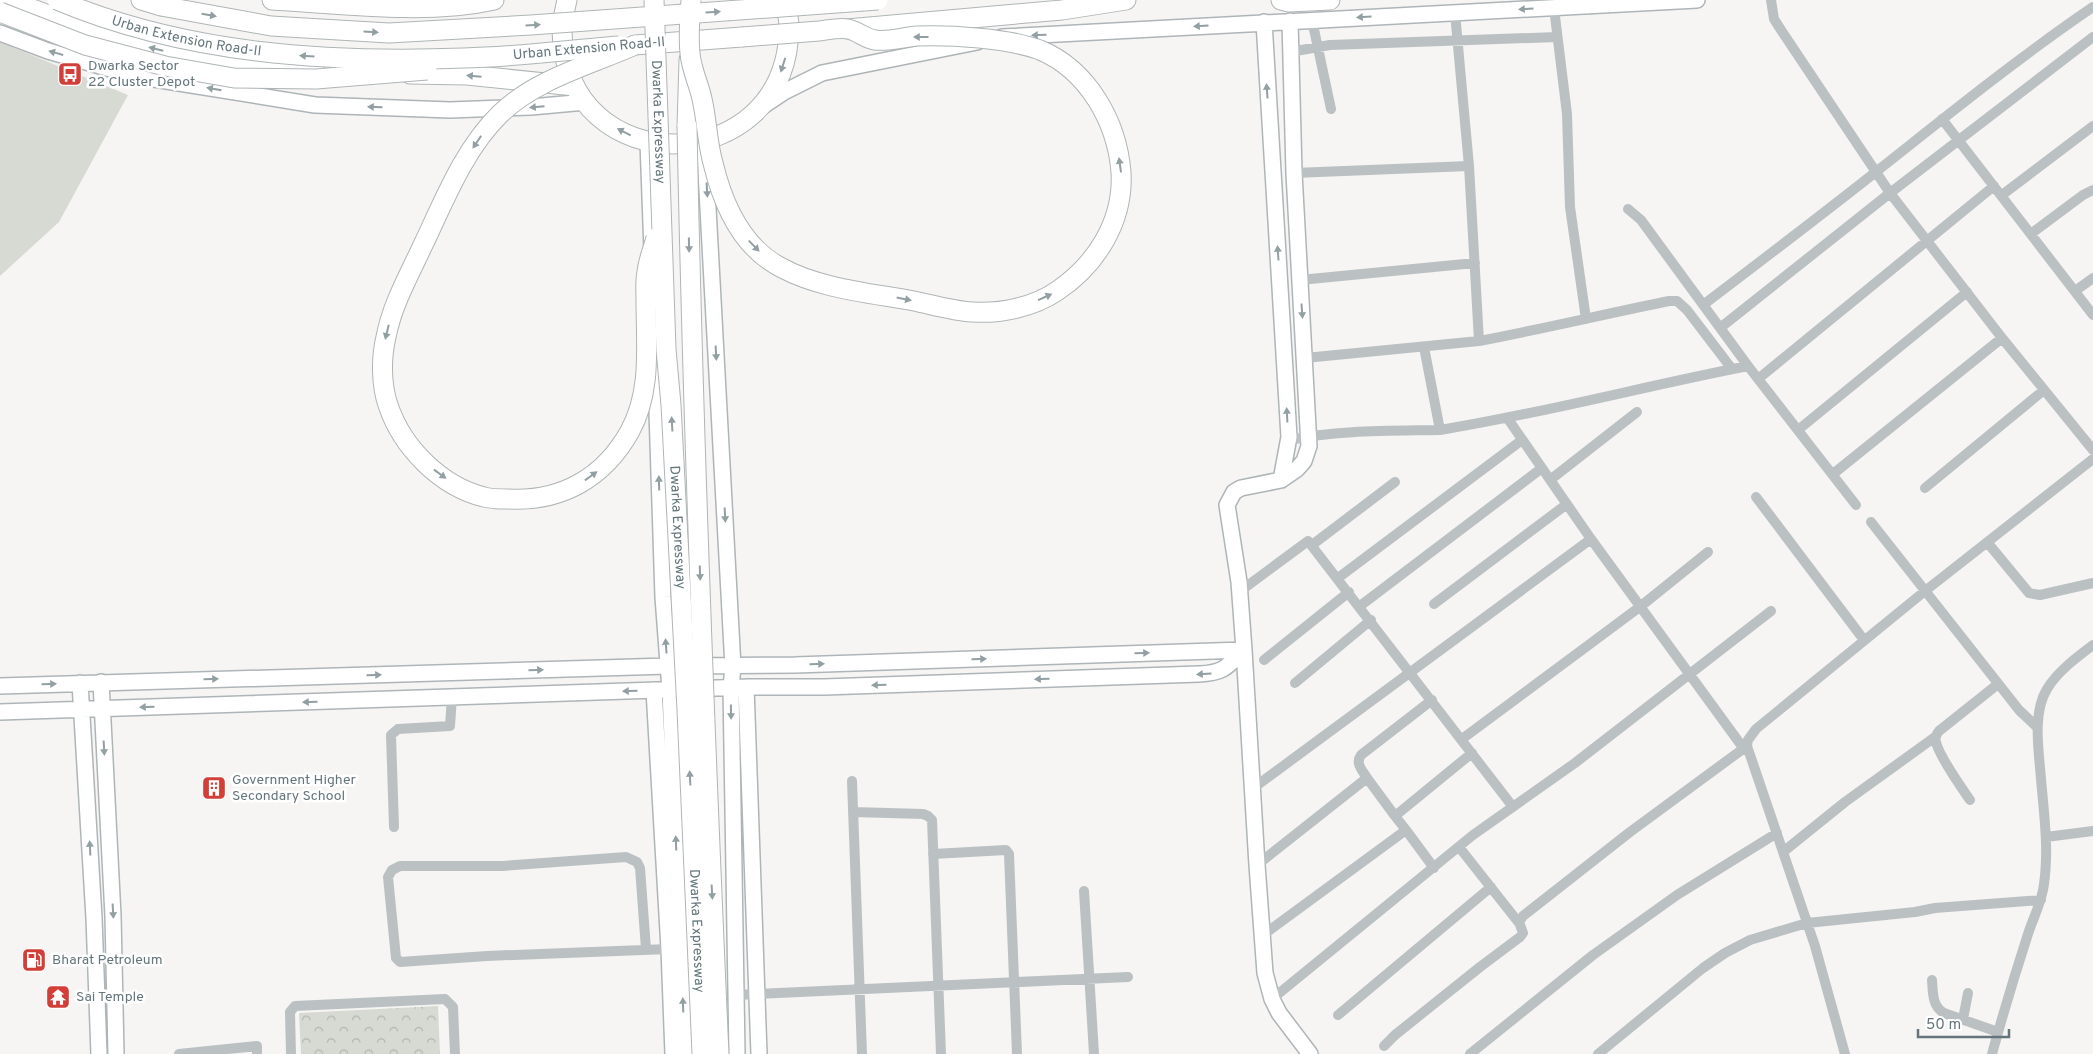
<svg xmlns="http://www.w3.org/2000/svg" width="2093" height="1054" viewBox="0 0 2093 1054" font-family="Overpass,sans-serif">
<style>
.green{fill:#d7dad3}
.forest{fill:url(#forest-crowns)}
.lines{fill:none;stroke-linecap:round;stroke-linejoin:round}
.secondary-casing{stroke:#aeb5b8;stroke-width:18}
.highway-casing{stroke:#afb5b6;stroke-width:21}
.street{stroke:#bbc1c3;stroke-width:10}
.secondary{stroke:#fff;stroke-width:15}
.highway{stroke:#fff;stroke-width:19}
.highway-bridge-casing{stroke:#afb5b6;stroke-width:21;stroke-linecap:butt}
.highway-bridge{stroke:#fff;stroke-width:19}
.oneway{fill:#929fa3}
.labels{text-anchor:middle;dominant-baseline:central;stroke-width:5;stroke-linejoin:round;paint-order:stroke}
.street-label{font-size:14px;fill:#64767b;stroke:#fff}
.poi-label{font-size:14px;fill:#64767b;stroke:#fff;text-anchor:start}
</style>
<defs>
<pattern id="forest-crowns" width="20" height="18" patternUnits="userSpaceOnUse" patternTransform="scale(1.25)"><rect width="20" height="18" fill="#d7dad3"/><path d="M2 6a3 3 0 1 1 6 0M12 15a3 3 0 1 1 6 0" fill="none" stroke="#b2b5b0"/></pattern>
</defs>
<rect width="100%" height="100%" fill="#f6f5f3"/>
<path class="green" d="M0,42L128,95L59,222L0,276Z"/>
<path class="forest" d="M438,1006L440,1054H301L299,1013Z"/>
<g class="lines">
<defs>
<path id="secondary" d="M1290,21L1294,173L1309,446L1304,461L1297,469L1281,480L1241,488L1234,492L1227,505L1239,582L1244,650L1257,865L1265,973L1272,999L1279,1013L1310,1054
M1264,22L1289,437L1281,480
M0,33L48,51L135,76L315,105L450,110L531,107L586,102
M1002,37L1697,0
M760,108L784,92L822,73L977,42
M648,142L652,251
M705,153L733,667L731,687L737,1054
M655,349L663,597L670,690L685,1054
M101,682L113,916L116,1054
M80,683L94,918L99,1054
M0,686L668,666L795,665L1244,650
M746,687L759,1054
M654,690L669,949L673,1054
M0,712L746,687H824L1199,674C1224,673 1227,667 1244,650"/>
<path id="highway" d="M8,0L111,38L175,53L315,72
M141,0L161,6
M272,0C341,4 428,15 494,0
M567,0C565,10 562,20 562,30C564,185 789,180 789,26C789,18 786,8 784,0
M1281,0L1289,2L1330,0
M847,29L1062,10L1126,0
M635,45L742,37
M410,74L467,75L575,86
M687,126L689,60"/>
</defs>
<use href="#secondary" class="secondary-casing"/>
<use href="#highway" class="highway-casing"/>
<path class="street" d="M1771,0L1774,19L1781,30L1890,193L2002,338L2093,450
M1554,8L1567,114L1570,207L1586,319
M1312,20L1331,109
M1290,52L1330,45L1557,37
M1942,119L2093,315
M1294,173L1469,166
M2002,195L2093,126
M1628,209L1641,220L1748,366L1856,505
M2032,233L2083,195L2093,190
M1300,280L1475,263
M2075,291L2093,278
M1703,305C1761,261 1819,217 1877,171C1948,115 2018,58 2093,7
M1720,328L1890,193L2093,37
M1479,341C1542,329 1605,314 1669,301H1677L1687,310L1732,369
M1424,347L1440,430C1544,413 1645,386 1748,366
M1305,358L1479,341L1469,166L1455,13
M1758,379L1994,186
M1508,419L1591,539L1744,749
M1798,430L1967,292
M1289,440C1338,430 1389,431 1440,430
M1833,474L2002,338
M1550,480L1637,412
M1925,488L2044,390
M1756,497L1864,640
M1871,522L2019,710L2037,727
M1987,542L2029,593L2040,595L2093,583
M1312,545L1395,482
M1338,578L1522,440
M1239,592L1308,541L1513,807
M1434,604L1567,504
M1360,606L1542,468
M1264,660L1349,592
M1295,683L1371,620
M1462,739L1641,606L1708,552
M1367,778C1362,770 1355,763 1361,755L1432,700
M852,781L862,1054
M1252,789L1591,539
M1970,800C1961,787 1939,756 1936,742C1934,737 1937,734 1939,731L1998,684
M853,812L923,814L928,816L932,820L941,1054
M394,827L391,735L398,729L450,726L452,697
M1406,830L1434,868
M2046,837L2093,831
M1459,847L1519,923
M1783,852L1845,802L1935,737
M933,854L1006,850L1009,854L1017,1054
M1257,865L1367,778L1395,816
M1084,891L1094,1054
M1263,935L1406,830L1395,816L1472,753
M646,949L640,868L637,862L626,857L502,866H400L392,870L388,877L396,958L400,962L487,956L669,949
M1932,980C1933,993 1932,1006 1944,1013L1998,1032
M735,995L1128,977
M1272,999L1473,835L1575,763L1771,611
M1338,1015L1491,887
M1963,1019L1968,993
M1384,1046L1395,1035L1480,967L1520,937L1523,933L1519,922L1523,916L1630,832L1747,746
M179,1054L257,1046V1054
M291,1054L290,1012L295,1006L445,999L453,1007L455,1054
M1470,1054L1593,955L1677,895L1777,833
M1598,1054L1703,968L1725,953L1750,940L1807,923L1915,912L1935,908L2041,900
M1845,1054L1815,946L1747,746L1748,740L1756,729L1925,591L2093,459
M1992,1054C2003,1014 2015,974 2028,934C2033,918 2042,902 2044,884C2049,849 2044,814 2041,779C2039,752 2032,713 2047,689C2057,672 2077,657 2093,645"/>
<use href="#secondary" class="secondary"/>
<use href="#highway" class="highway"/>
<defs>
<g id="highway-bridge">
<path id="s1" d="M57,0C185,54 327,63 464,58C516,57 568,50 619,46"/>
<path id="s2" d="M654,0L666,349L671,405L687,710L702,1054"/>
<path d="M691,0C690,17 688,36 690,53C691,69 699,84 702,99C707,120 707,142 713,163C723,205 742,248 782,268C821,289 871,293 914,301C933,305 953,311 972,312C1000,314 1034,307 1057,291C1096,265 1124,221 1121,172C1117,122 1088,70 1040,50C1007,38 952,35 917,36C904,37 888,42 875,40C866,39 858,31 848,29C839,27 828,30 819,31C793,33 768,35 742,37"/>
<path d="M161,6L271,26L389,33L531,25L878,0"/>
<path d="M0,12L85,45L165,66L234,78L316,79L427,70"/>
<path d="M635,45C590,65 536,79 500,114C464,149 444,201 423,245C409,275 392,305 386,337C381,358 381,384 388,405C402,447 440,486 484,497C491,499 500,499 508,499C561,502 604,478 630,431C652,391 646,345 646,301C646,292 645,281 647,272C648,261 653,249 656,238"/>
<path d="M687,126C693,436 705,745 719,1054"/>
</g>
</defs>
<use href="#highway-bridge" class="highway-bridge-casing"/>
<use href="#highway-bridge" class="highway-bridge"/>
</g>
<defs><path id="oneway-solid" d="M-6-.8H1V-3.2L6.5 0L1 3.2V.8H-6Z" transform="scale(1.25)"/></defs>
<g class="oneway">
<use href="#oneway-solid" transform="translate(1526 9) rotate(177)"/>
<use href="#oneway-solid" transform="translate(713 12) rotate(-4)"/>
<use href="#oneway-solid" transform="translate(209 15) rotate(10)"/>
<use href="#oneway-solid" transform="translate(1364 17) rotate(177)"/>
<use href="#oneway-solid" transform="translate(533 25) rotate(-4)"/>
<use href="#oneway-solid" transform="translate(1201 26) rotate(176)"/>
<use href="#oneway-solid" transform="translate(371 32) rotate(4)"/>
<use href="#oneway-solid" transform="translate(1039 35) rotate(179)"/>
<use href="#oneway-solid" transform="translate(921 37) rotate(-180)"/>
<use href="#oneway-solid" transform="translate(156 49) rotate(-166)"/>
<use href="#oneway-solid" transform="translate(56 53) rotate(-164)"/>
<use href="#oneway-solid" transform="translate(307 56) rotate(-176)"/>
<use href="#oneway-solid" transform="translate(783 65) rotate(108)"/>
<use href="#oneway-solid" transform="translate(474 76) rotate(-175)"/>
<use href="#oneway-solid" transform="translate(214 89) rotate(-170)"/>
<use href="#oneway-solid" transform="translate(1267 91) rotate(-94)"/>
<use href="#oneway-solid" transform="translate(375 107) rotate(-178)"/>
<use href="#oneway-solid" transform="translate(537 107) rotate(175)"/>
<use href="#oneway-solid" transform="translate(624 132) rotate(-153)"/>
<use href="#oneway-solid" transform="translate(477 142) rotate(124)"/>
<use href="#oneway-solid" transform="translate(1120 165) rotate(-98)"/>
<use href="#oneway-solid" transform="translate(707 190) rotate(87)"/>
<use href="#oneway-solid" transform="translate(689 245) rotate(89)"/>
<use href="#oneway-solid" transform="translate(754 246) rotate(46)"/>
<use href="#oneway-solid" transform="translate(1278 253) rotate(-94)"/>
<use href="#oneway-solid" transform="translate(1045 297) rotate(-24)"/>
<use href="#oneway-solid" transform="translate(904 299) rotate(11)"/>
<use href="#oneway-solid" transform="translate(1302 311) rotate(86)"/>
<use href="#oneway-solid" transform="translate(387 332) rotate(104)"/>
<use href="#oneway-solid" transform="translate(716 353) rotate(87)"/>
<use href="#oneway-solid" transform="translate(1287 415) rotate(-93)"/>
<use href="#oneway-solid" transform="translate(672 424) rotate(-93)"/>
<use href="#oneway-solid" transform="translate(440 474) rotate(36)"/>
<use href="#oneway-solid" transform="translate(591 476) rotate(-36)"/>
<use href="#oneway-solid" transform="translate(659 483) rotate(-92)"/>
<use href="#oneway-solid" transform="translate(725 515) rotate(87)"/>
<use href="#oneway-solid" transform="translate(700 573) rotate(88)"/>
<use href="#oneway-solid" transform="translate(666 646) rotate(-94)"/>
<use href="#oneway-solid" transform="translate(1142 653) rotate(-2)"/>
<use href="#oneway-solid" transform="translate(979 659) rotate(-2)"/>
<use href="#oneway-solid" transform="translate(817 664) rotate(-2)"/>
<use href="#oneway-solid" transform="translate(536 670) rotate(-2)"/>
<use href="#oneway-solid" transform="translate(1204 674) rotate(177)"/>
<use href="#oneway-solid" transform="translate(374 675) rotate(-2)"/>
<use href="#oneway-solid" transform="translate(211 679) rotate(-2)"/>
<use href="#oneway-solid" transform="translate(1042 679) rotate(178)"/>
<use href="#oneway-solid" transform="translate(49 684) rotate(-2)"/>
<use href="#oneway-solid" transform="translate(879 685) rotate(178)"/>
<use href="#oneway-solid" transform="translate(630 691) rotate(178)"/>
<use href="#oneway-solid" transform="translate(310 702) rotate(178)"/>
<use href="#oneway-solid" transform="translate(147 707) rotate(178)"/>
<use href="#oneway-solid" transform="translate(731 712) rotate(89)"/>
<use href="#oneway-solid" transform="translate(104 748) rotate(87)"/>
<use href="#oneway-solid" transform="translate(690 778) rotate(-93)"/>
<use href="#oneway-solid" transform="translate(676 843) rotate(-92)"/>
<use href="#oneway-solid" transform="translate(90 848) rotate(-93)"/>
<use href="#oneway-solid" transform="translate(712 892) rotate(87)"/>
<use href="#oneway-solid" transform="translate(113 911) rotate(87)"/>
<use href="#oneway-solid" transform="translate(683 1005) rotate(-92)"/>
</g>
<defs>
<symbol id="bus-square" viewBox="-11 -11 22 22"><rect x="-9" y="-9" width="18" height="18" rx="4" fill="#d13f38" stroke="#fff"/><path d="M-5-6H5V4H4V6H2V4H-2V6H-4V4H-5ZM-3.5-4V0h7V-4ZM-3.5 1.2v1.5H-2V1.2ZM2 1.2v1.5H3.5V1.2Z" fill="#fff"/></symbol>
<symbol id="building-square" viewBox="-11 -11 22 22"><rect x="-9" y="-9" width="18" height="18" rx="4" fill="#d13f38" stroke="#fff"/><path d="M-4-6H4V6H1V3H-1V6H-4ZM-2.5-4.3h1.7v1.8h-1.7ZM.8-4.3h1.7v1.8H.8ZM-2.5-1h1.7V.8h-1.7ZM.8-1h1.7V.8H.8Z" fill="#fff"/></symbol>
<symbol id="fuel-square" viewBox="-11 -11 22 22"><rect x="-9" y="-9" width="18" height="18" rx="4" fill="#d13f38" stroke="#fff"/><path d="M-5.5-6h7V0h2V4h1.3V-2.5L3-4.5l.8-.8L6-3V5H2.5V1h-1V6h-7ZM-4.2-4.7v3.2H.2V-4.7Z" fill="#fff"/></symbol>
<symbol id="temple-square" viewBox="-11 -11 22 22"><rect x="-9" y="-9" width="18" height="18" rx="4" fill="#d13f38" stroke="#fff"/><path d="M0-6L5-2H3V0L6.5 2.5H4V6H1.5V3h-3V6H-4V2.5H-6.5L-3 0V-2H-5Z" fill="#fff"/></symbol>
</defs>
<g fill-rule="evenodd">
<use href="#bus-square" x="56" y="60" width="28" height="28"/>
<use href="#building-square" x="200" y="774" width="28" height="28"/>
<use href="#fuel-square" x="20" y="946" width="28" height="28"/>
<use href="#temple-square" x="44" y="983" width="28" height="28"/>
</g>
<g class="labels">
<g class="street-label">
<text stroke="none"><textPath href="#s1" startOffset="135">Urban Extension Road-II</textPath></text>
<text transform="translate(589 49) rotate(-5)">Urban Extension Road-II</text>
<text stroke="none"><textPath href="#s2" startOffset="122">Dwarka Expressway</textPath></text>
<text stroke="none"><textPath href="#s2" startOffset="528">Dwarka Expressway</textPath></text>
<text stroke="none"><textPath href="#s2" startOffset="932">Dwarka Expressway</textPath></text>
</g>
<g class="poi-label">
<text x="88" y="66">Dwarka Sector<tspan x="88" dy="16">22 Cluster Depot</tspan></text>
<text x="232" y="780">Government Higher<tspan x="232" dy="16">Secondary School</tspan></text>
<text x="52" y="960">Bharat Petroleum</text>
<text x="76" y="997">Sai Temple</text>
</g>
</g>
<path d="M1918 1029v8h91v-8" fill="none" stroke="#64767b" stroke-width="2.5"/>
<text x="1926" y="1029" font-size="15" fill="#64767b" stroke="#ffffff" stroke-width="4" paint-order="stroke">50 m</text>
</svg>
